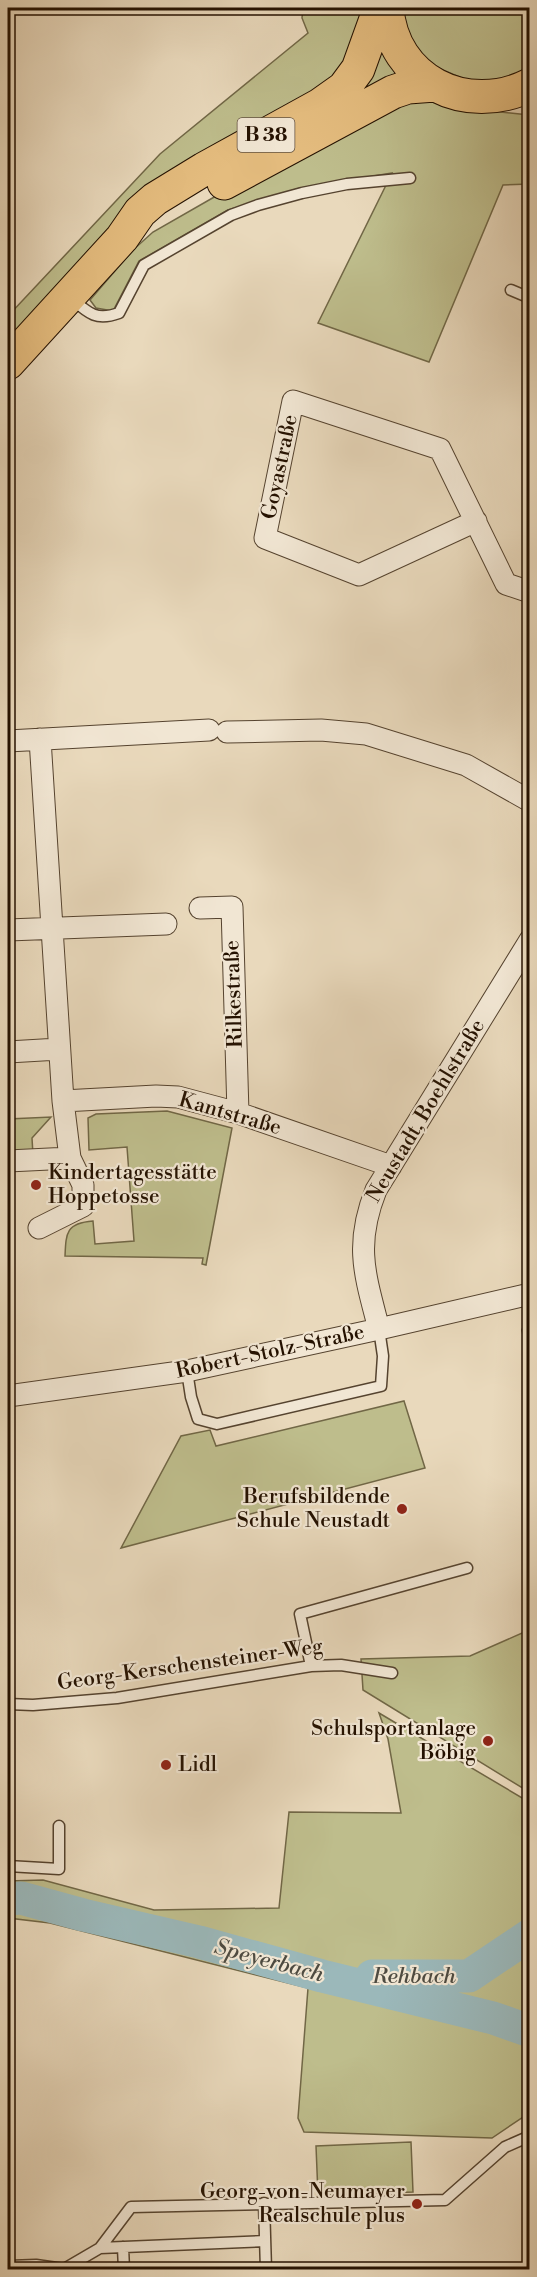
<svg xmlns="http://www.w3.org/2000/svg" width="537" height="2277" viewBox="0 0 537 2277" font-family="'Libre Bodoni',serif">
<style>
.green{fill:#bebd8c;stroke:#716746;stroke-width:1.5}
.lines{fill:none;stroke-linecap:round;stroke-linejoin:round}
.river{stroke:#9bb8ba;stroke-width:33}
.service-casing{stroke:#55432f;stroke-width:13}
.minor-casing{stroke:#55432f;stroke-width:23}
.primary-casing{stroke:#241100;stroke-width:35}
.service{stroke:#f1e6d3;stroke-width:10}
.minor{stroke:#f1e6d3;stroke-width:21}
.primary{stroke:#e4bc7e;stroke-width:33}
.poi-dot{fill:#8f2418;stroke:#f1e6d3;stroke-width:2}
.labels{text-anchor:middle;dominant-baseline:central;stroke-width:4.5;stroke-linejoin:round;paint-order:stroke}
.shield{fill:#f1e6d3;stroke:#62513f;stroke-width:1.5}
.shield-label{font-size:20px;font-weight:bold;fill:#241100}
.street-label{font-size:21px;fill:#241100;stroke:#f1e6d3}
.poi-label{font-size:21px;fill:#241100;stroke:#f1e6d3;text-anchor:end}
.water-label{font-size:22px;font-style:italic;fill:#4e4b41;stroke:#f1e6d3}
</style>
<rect width="100%" height="100%" fill="#e9d9bc"/>
<filter id="stains"><feTurbulence type="fractalNoise" baseFrequency=".00333" numOctaves="4"/><feColorMatrix values="0 0 0 0 .2 0 0 0 0 .09 0 0 0 0 .02 0 0 0 .5 -.17"/></filter>
<radialGradient id="worn" r=".72"><stop offset=".6" stop-color="#630" stop-opacity="0"/><stop offset="1" stop-color="#630" stop-opacity=".3"/></radialGradient>
<path class="green" d="M303,8H366L353,69L236,146L8,345V316L160,154L308,33L302,18Z
M399,8H529V68L504,81L476,84L424,62L407,39Z
M381,49L402,76L345,97Z
M409,91L481,110L529,115V184L503,185L429,362L318,323L392,173L300,188L228,210L139,261L113,311L96,308L90,300L133,250L153,232L223,192Z
M167,1111L232,1128L206,1265L202,1264L203,1258L65,1256C66,1233 66,1223 93,1221L95,1244L134,1241L127,1147L89,1150L88,1118L96,1114Z
M51,1117L32,1138L33,1155L8,1156V1119Z
M529,1317H530L529,1366L522,1330L526,1318Z
M404,1401L425,1468L121,1548L181,1436L210,1430L216,1446Z
M529,1630V1792L363,1690L361,1659L470,1656Z
M379,1713L529,1802V2113L492,2138L304,2132L298,2118L308,1988L50,1923L8,1918V1881L43,1880L154,1910L279,1908L289,1812L401,1813L388,1739Z
M411,2142L413,2192L318,2195L316,2146Z"/>
<g class="lines">
<path class="river" d="M8,1899L21,1898L83,1915L199,1942L322,1976L493,2018L530,2031
M372,1976H469L530,1935"/>
<defs>
<path id="service" d="M511,290L530,298
M72,299C89,314 97,321 119,313L144,265L231,215L258,205L302,193L347,184L410,178
M187,1371L191,1397L198,1419L217,1424L381,1386L383,1356L379,1329
M311,1666L300,1614L467,1568
M8,1704L33,1705L117,1698L311,1666L341,1665L392,1673
M8,1866L59,1869V1826
M264,2203L266,2270
M123,2247L124,2270
M100,2248L265,2241
M8,2266L36,2265L64,2269L100,2248L131,2207L445,2200L505,2147L530,2136"/>
<path id="minor" d="M476,521L359,575L265,538L293,401L440,449L506,584L530,592
M227,732L321,730L366,734L466,765L530,801
M8,741L209,730
M200,908L232,907L238,1113
M8,930L166,924
M8,1052L59,1049
M63,1101L156,1096L178,1097L238,1113L391,1166
M8,1161L70,1158
M39,1228L83,1206V1185L70,1158L63,1101L40,739
M379,1329C365,1275 354,1245 376,1190L530,940
M8,1396L187,1371L379,1329L530,1294"/>
<path id="primary" d="M387,8C392,80 466,117 530,85
M224,183L393,92L408,87L435,85
M8,363L122,238L140,212L155,199L204,169L320,105L344,88L358,69L380,8"/>
</defs>
<use href="#service" class="service-casing"/>
<use href="#minor" class="minor-casing"/>
<use href="#primary" class="primary-casing"/>
<use href="#service" class="service"/>
<use href="#minor" class="minor"/>
<use href="#primary" class="primary"/>
</g>
<g class="poi-dot">
<circle cx="36" cy="1185" r="6"/>
<circle cx="402" cy="1509" r="6"/>
<circle cx="488" cy="1741" r="6"/>
<circle cx="166" cy="1765" r="6"/>
<circle cx="417" cy="2204" r="6"/>
</g>
<g class="labels">
<rect class="shield" x="237.5" y="118" width="57" height="34" rx="4.5"/>
<g class="shield-label">
<text x="266" y="135">B 38</text>
</g>
<g class="street-label">
<text transform="translate(280 467) rotate(-78)">Goyastraße</text>
<text transform="translate(234 994) rotate(-92)">Rilkestraße</text>
<text transform="translate(426 1111) rotate(-59)">Neustadt, Boehlstraße</text>
<text transform="translate(230 1114) rotate(16)">Kantstraße</text>
<text transform="translate(270 1352) rotate(-12)">Robert-Stolz-Straße</text>
<text transform="translate(190 1665) rotate(-8)">Georg-Kerschensteiner-Weg</text>
</g>
<g class="poi-label">
<text x="48" y="1173" text-anchor="start">Kindertagesstätte<tspan x="48" dy="24">Hoppetosse</tspan></text>
<text x="390" y="1497">Berufsbildende<tspan x="390" dy="24">Schule Neustadt</tspan></text>
<text x="476" y="1729">Schulsportanlage<tspan x="476" dy="24">Böbig</tspan></text>
<text x="178" y="1765" text-anchor="start">Lidl</text>
<text x="405" y="2192">Georg-von-Neumayer<tspan x="405" dy="24">Realschule plus</tspan></text>
</g>
<g class="water-label">
<text transform="translate(269 1961) rotate(15)">Speyerbach</text>
<text x="414" y="1976">Rehbach</text>
</g>
</g>
<rect width="537" height="2277" fill="none" stroke="#e9d9bc" stroke-width="30"/>
<rect x="9" y="9" width="519" height="2259" fill="none" stroke="#241100" stroke-width="3"/>
<rect x="15" y="15" width="507" height="2247" fill="none" stroke="#241100" stroke-width="1.5"/>
<rect width="100%" height="100%" filter="url(#stains)"/>
<rect width="100%" height="100%" fill="url(#worn)"/>
</svg>
